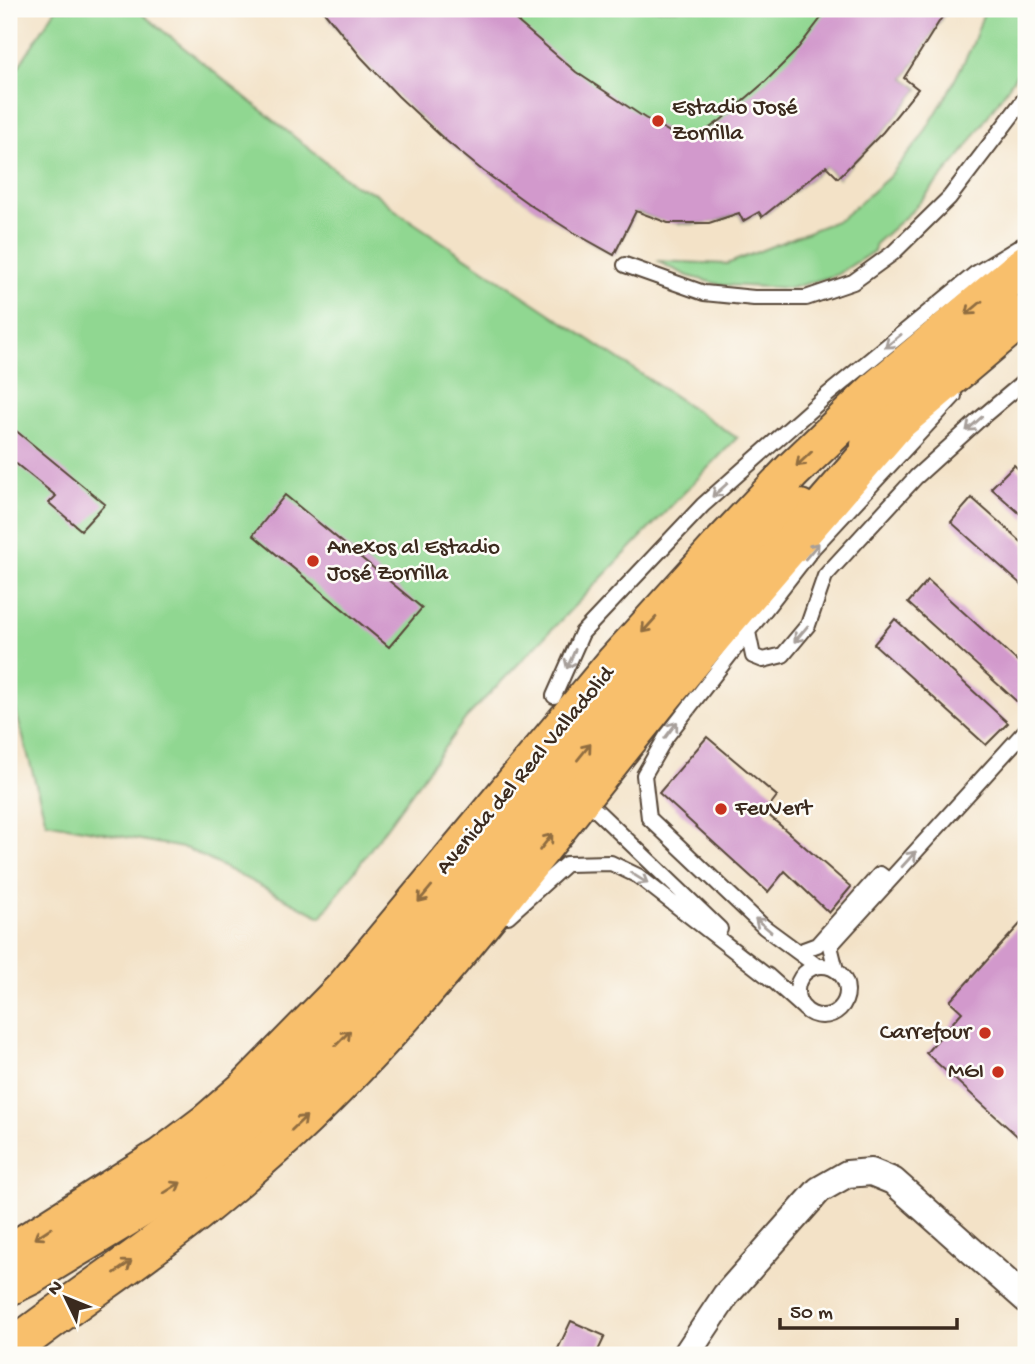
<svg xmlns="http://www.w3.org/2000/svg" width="1035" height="1364" viewBox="0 0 1035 1364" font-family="'Gochi Hand',sans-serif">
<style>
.green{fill:#90d791;stroke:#668058;stroke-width:2}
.building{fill:#d299cc}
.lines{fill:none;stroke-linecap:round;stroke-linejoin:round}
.service-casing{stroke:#574637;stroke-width:18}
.minor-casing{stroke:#574637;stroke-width:30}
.trunk-casing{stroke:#574637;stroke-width:42}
.motorway-casing{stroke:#574637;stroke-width:42}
.service{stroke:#fff;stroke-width:14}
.minor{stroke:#fff;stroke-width:26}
.trunk{stroke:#f8bf6c;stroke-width:38}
.motorway{stroke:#f8bf6c;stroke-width:38}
.oneway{stroke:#906d41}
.oneway2{stroke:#a79f9a}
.poi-dot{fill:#c8321e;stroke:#fdfcf7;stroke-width:2.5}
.labels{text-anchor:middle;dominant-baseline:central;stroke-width:5;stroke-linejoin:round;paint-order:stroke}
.poi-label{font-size:23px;fill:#3b2a1e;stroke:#fdfcf7;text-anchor:start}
.street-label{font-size:23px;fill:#3b2a1e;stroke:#fdfcf7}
</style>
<rect width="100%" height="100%" fill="#fdfcf7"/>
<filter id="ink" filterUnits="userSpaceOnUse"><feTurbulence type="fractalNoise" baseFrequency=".0143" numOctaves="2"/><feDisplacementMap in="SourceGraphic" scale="14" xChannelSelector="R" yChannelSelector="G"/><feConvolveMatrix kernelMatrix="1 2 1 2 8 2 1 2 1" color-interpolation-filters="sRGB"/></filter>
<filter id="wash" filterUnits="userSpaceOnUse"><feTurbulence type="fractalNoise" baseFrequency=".00686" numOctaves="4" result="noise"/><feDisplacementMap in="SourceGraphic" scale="28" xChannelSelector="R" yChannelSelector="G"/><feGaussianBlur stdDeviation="1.57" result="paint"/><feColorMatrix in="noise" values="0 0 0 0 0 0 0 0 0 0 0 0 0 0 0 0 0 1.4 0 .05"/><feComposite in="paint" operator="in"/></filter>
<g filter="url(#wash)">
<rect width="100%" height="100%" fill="#f3e2c7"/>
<path class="green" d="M56,9H136L354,185L375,193L399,213L737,438L466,718L321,917L188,849L46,822L9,685V81Z
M322,9H947L904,78L918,89L883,132L838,178L826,166L762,217L759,212L743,221L739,213C702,229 673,227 636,211L614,255C500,193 401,112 322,9Z
M985,9H1026V61L961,155L913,210L876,243L874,251L836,275L791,288L722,285L688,276L657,261L727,264L841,219L889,177L921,138L947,95L972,46Z"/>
<g id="blocks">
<path class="building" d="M322,9H503L576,72L645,118L677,136L687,139L698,136L721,120L766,81L795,52L828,9H947L904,78L918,89L883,132L838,178L826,166L762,217L759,212L743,221L739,213L709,223H668L636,211L614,255L571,231L530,205L483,171L444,139L398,96L361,57Z
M9,425L105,504L81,530L49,503L56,496L9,458Z
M1014,465L1026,476V519L991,488Z
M285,495L422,608L389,647L253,535Z
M972,498L1026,546V589L951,522Z
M928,580L1026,669V705L1024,708L908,603Z
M895,619L1008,723L986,745L874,644Z
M707,737L777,796L765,812L851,887L829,913L785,871L768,892L659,793Z
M1021,923L1026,928V1144L926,1053L962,1012L950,1001Z
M571,1321L605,1336L596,1355H555Z"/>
</g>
</g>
<g filter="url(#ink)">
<use href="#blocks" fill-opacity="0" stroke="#574637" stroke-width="2"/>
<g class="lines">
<defs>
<path id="service" d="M625,265L704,293L754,298H806L853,282L893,253L949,198L1026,97
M748,632L753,656L763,660L783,655L808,625L825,576L916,477L981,418L1026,380
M554,696L582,633L703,505L826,396L975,274L1026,243
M597,811L720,929
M508,916L566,864L611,863L638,876L772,980
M798,952L817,945L880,874L889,881
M817,966L764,927L649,818L644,775L666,737L813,548L954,396
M797 991a25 25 0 1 1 50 0a25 25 0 1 1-50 0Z
M836,970L830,946L1026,730
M767,975L805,1009"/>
<path id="minor" d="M686,1355L726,1295L819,1190L847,1174L871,1172L893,1181L1026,1299"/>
<path id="trunk" d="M870,445L1026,313
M9,1254L162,1157L207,1123L246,1089L345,988L616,662L720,547L793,470L880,387L1026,264
M9,1286L31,1275C82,1243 135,1213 185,1180C215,1160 243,1133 270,1110C361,1030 443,926 519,832C609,721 700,611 800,509"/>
<path id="motorway" d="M9,1351C70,1303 136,1261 197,1212C228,1187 260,1159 290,1132C425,1006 532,857 648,714C728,614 813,520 896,423"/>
</defs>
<use href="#service" class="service-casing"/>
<use href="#minor" class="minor-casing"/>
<use href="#trunk" class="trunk-casing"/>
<use href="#motorway" class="motorway-casing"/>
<use href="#service" class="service"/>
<use href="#minor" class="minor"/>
<use href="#trunk" class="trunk"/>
<use href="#motorway" class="motorway"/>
</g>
<defs><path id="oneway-shaft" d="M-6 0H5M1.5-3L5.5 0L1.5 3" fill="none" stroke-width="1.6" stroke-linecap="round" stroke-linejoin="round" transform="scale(1.75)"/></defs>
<g class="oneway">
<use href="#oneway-shaft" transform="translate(974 308) rotate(140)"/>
<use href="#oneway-shaft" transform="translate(804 459) rotate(137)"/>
<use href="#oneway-shaft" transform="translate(649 625) rotate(132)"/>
<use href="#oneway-shaft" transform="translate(584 752) rotate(-51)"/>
<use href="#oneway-shaft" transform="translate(546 842) rotate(-52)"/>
<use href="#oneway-shaft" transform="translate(425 894) rotate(130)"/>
<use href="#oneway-shaft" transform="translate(343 1038) rotate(-46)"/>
<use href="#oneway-shaft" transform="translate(299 1123) rotate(-44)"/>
<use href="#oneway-shaft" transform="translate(172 1188) rotate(-32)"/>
<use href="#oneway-shaft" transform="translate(43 1233) rotate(147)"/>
<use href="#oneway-shaft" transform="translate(123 1267) rotate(-35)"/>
</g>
<g class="oneway2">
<use href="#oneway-shaft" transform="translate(893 341) rotate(141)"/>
<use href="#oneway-shaft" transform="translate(974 424) rotate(138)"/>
<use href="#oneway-shaft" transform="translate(720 490) rotate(138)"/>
<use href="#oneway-shaft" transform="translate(812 551) rotate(-50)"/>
<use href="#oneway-shaft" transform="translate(801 634) rotate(130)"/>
<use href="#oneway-shaft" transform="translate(571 659) rotate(114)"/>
<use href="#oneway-shaft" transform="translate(671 730) rotate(-53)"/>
<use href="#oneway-shaft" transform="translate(909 859) rotate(-48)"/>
<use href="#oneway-shaft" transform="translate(639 878) rotate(32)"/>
<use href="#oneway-shaft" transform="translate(763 925) rotate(-140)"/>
</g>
</g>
<g class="poi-dot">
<circle cx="658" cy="121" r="7"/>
<circle cx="313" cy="561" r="7"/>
<circle cx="721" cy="809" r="7"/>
<circle cx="985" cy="1033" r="7"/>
<circle cx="998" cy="1072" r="7"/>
</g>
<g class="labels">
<g class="poi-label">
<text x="672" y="108">Estadio José<tspan x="672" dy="26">Zorrilla</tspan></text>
<text x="327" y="548">Anexos al Estadio<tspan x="327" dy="26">José Zorrilla</tspan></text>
<text x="735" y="809">FeuVert</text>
<text x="971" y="1033" text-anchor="end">Carrefour</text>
<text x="984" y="1072" text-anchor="end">MGI</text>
</g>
<g class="street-label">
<text transform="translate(526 771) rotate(-50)">Avenida del Real Valladolid</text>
</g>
</g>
<rect width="1035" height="1364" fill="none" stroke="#fdfcf7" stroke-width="35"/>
<g transform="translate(66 1298) rotate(313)" stroke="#fdfcf7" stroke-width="5" paint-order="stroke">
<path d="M0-5L12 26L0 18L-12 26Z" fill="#3b2a1e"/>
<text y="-10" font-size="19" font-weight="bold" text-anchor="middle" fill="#3b2a1e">N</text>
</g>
<path d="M780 1318v10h177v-10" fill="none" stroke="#3b2a1e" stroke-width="3.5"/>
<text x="790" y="1318" font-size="21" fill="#3b2a1e" stroke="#fdfcf7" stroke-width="5" paint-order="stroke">50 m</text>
</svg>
